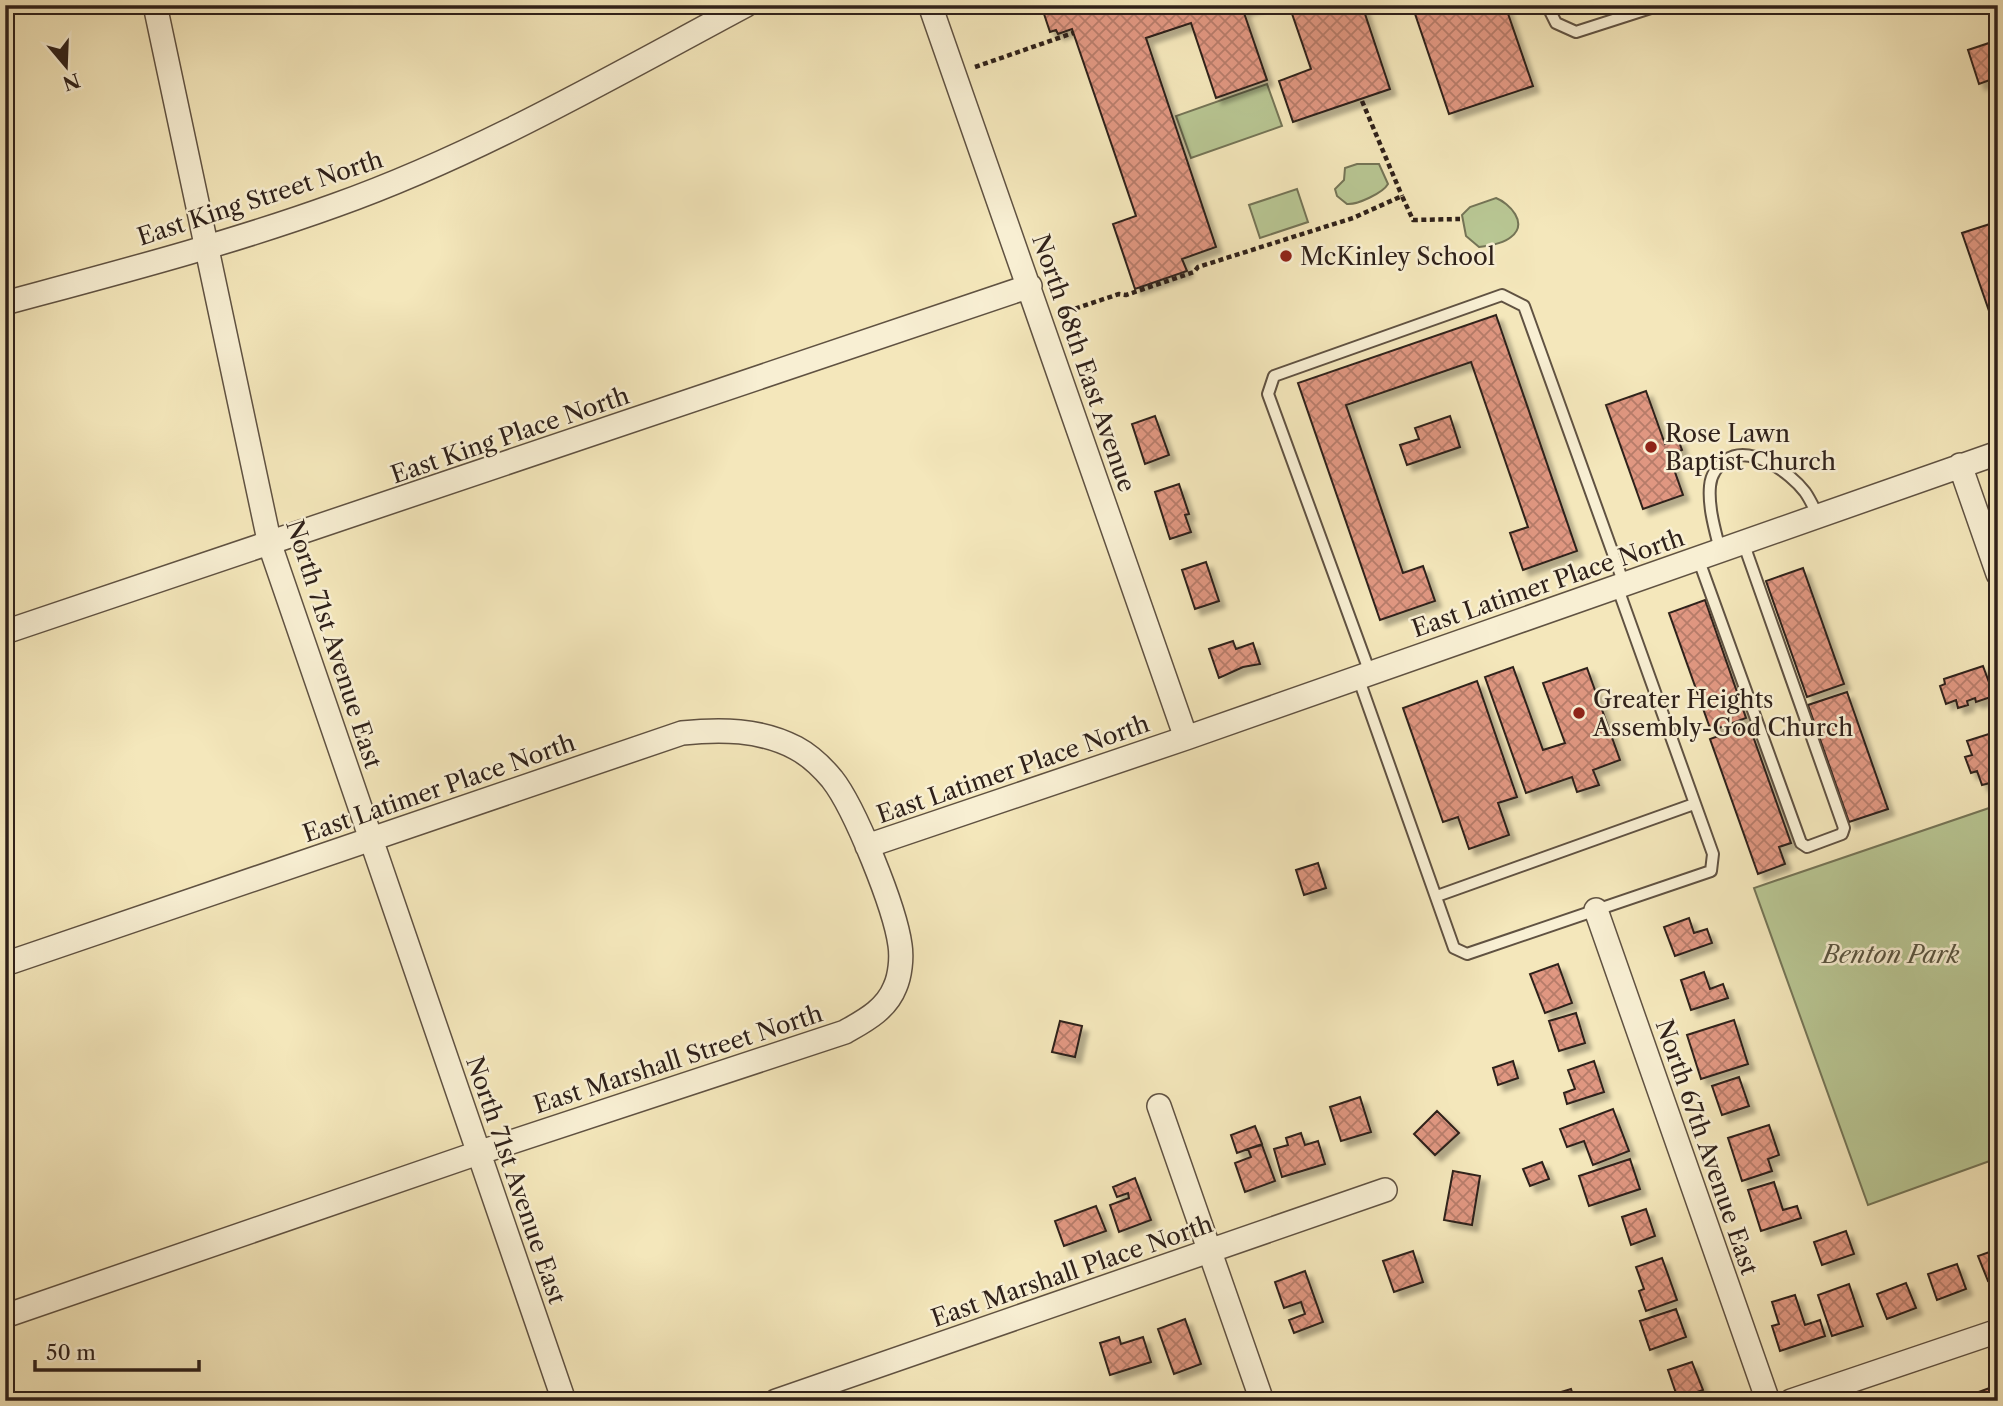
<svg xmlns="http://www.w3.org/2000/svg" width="2003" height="1406" viewBox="0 0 2003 1406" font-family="'Libre Caslon Text',serif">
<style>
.green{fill:#b8c693;stroke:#747456;stroke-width:2}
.building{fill:url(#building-cross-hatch);stroke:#2f211a;stroke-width:2;filter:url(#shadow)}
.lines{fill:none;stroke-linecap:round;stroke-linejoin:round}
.service-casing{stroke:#605242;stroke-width:14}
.minor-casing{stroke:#605242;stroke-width:26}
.path{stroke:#2f211a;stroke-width:4.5;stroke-dasharray:5 3.5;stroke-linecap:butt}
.service{stroke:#f8efd3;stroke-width:10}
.minor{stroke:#f8efd3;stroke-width:23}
.poi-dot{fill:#8f2418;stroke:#f8efd3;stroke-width:2.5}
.labels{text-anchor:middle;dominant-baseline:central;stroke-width:5;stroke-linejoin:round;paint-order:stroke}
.street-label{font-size:24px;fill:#2f211a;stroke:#f8efd3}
.poi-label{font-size:24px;fill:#2f211a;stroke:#f8efd3;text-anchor:start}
.park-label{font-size:24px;font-style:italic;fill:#58533e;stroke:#f8efd3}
</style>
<defs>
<pattern id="building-cross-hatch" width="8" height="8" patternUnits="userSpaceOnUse" patternTransform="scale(1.75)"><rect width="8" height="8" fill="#e09781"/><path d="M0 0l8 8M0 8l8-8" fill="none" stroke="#b67b69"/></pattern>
<filter id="shadow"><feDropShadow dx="6" dy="6" stdDeviation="2" flood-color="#0004"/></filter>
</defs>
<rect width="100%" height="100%" fill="#f4e7bb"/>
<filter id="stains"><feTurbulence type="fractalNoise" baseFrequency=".00286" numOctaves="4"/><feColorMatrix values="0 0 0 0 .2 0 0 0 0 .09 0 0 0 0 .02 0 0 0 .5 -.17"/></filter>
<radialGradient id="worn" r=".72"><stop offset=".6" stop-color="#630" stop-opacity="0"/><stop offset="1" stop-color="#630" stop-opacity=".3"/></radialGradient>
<path class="green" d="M1267,84L1282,126L1191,158L1176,116Z
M1357,164H1379L1388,184C1383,193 1357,205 1347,204L1337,196L1335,189L1344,180L1345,168Z
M1297,189L1308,222L1260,238L1249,205Z
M1496,198C1509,203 1529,223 1511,237C1504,243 1488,246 1479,247L1466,236L1462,215L1470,207Z
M1998,805V1158L1868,1205L1754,888Z"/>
<path class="building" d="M1052,5H1258L1243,10L1267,80L1216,98L1191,23L1146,38L1216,247L1182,259L1187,271L1135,289L1113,224L1136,216L1072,29L1058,34L1056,30L1050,32L1044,14L1050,12L1048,7Z
M1289,5H1362L1390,89L1293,122L1279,81L1311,69Z
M1412,5H1505L1533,86L1449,114Z
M1998,40V77L1979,84L1968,50Z
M1996,222L1998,227L1997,334L1962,233Z
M1496,315L1577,551L1523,570L1510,533L1528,527L1471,362L1346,405L1403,573L1423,566L1435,601L1380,620L1298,383Z
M1646,391L1665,444L1678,439L1682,450L1669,455L1683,495L1643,509L1606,405Z
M1155,416L1169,455L1145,464L1132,424Z
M1450,416L1460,447L1407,465L1400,445L1419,439L1415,428Z
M1179,484L1189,514L1185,515L1191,532L1170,539L1155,492Z
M1206,562L1219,601L1195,609L1182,570Z
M1803,568L1844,684L1807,697L1766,581Z
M1705,600L1746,718L1711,731L1669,613Z
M1233,641L1236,649L1253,643L1260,664L1243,667L1219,678L1209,649Z
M1983,666L1994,696L1976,702L1975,698L1967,701L1968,705L1958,708L1956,700L1946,704L1940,686L1945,684L1944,679Z
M1513,667L1543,750L1565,743L1543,683L1587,668L1620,760L1593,770L1599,785L1577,792L1572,777L1526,793L1485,677Z
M1477,681L1517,797L1498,803L1509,835L1469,849L1458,817L1443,822L1403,708Z
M1847,692L1888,809L1849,822L1808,705Z
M1749,725L1791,843L1779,847L1785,864L1758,874L1710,739Z
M1998,731V781L1982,785L1977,771L1971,773L1965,757L1972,755L1967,741Z
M1318,863L1326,888L1304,895L1296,870Z
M1689,918L1694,933L1707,929L1712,943L1675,956L1664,927Z
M1558,964L1572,1003L1545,1013L1530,974Z
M1704,972L1710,989L1723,984L1728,998L1691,1010L1681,980Z
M1576,1013L1585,1043L1559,1051L1549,1021Z
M1734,1020L1748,1064L1701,1079L1687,1035Z
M1060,1021L1082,1026L1075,1057L1052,1052Z
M1513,1061L1518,1078L1498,1085L1493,1068Z
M1594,1061L1604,1092L1567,1104L1564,1093L1575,1089L1568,1070Z
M1739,1077L1749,1106L1722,1115L1712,1086Z
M1360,1097L1371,1132L1341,1141L1330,1107Z
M1613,1109L1629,1151L1593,1165L1584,1141L1567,1147L1560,1129Z
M1437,1111L1459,1133L1435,1155L1414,1134Z
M1769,1125L1779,1155L1768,1159L1772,1171L1742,1181L1728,1138Z
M1255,1126L1262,1144L1237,1153L1231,1135Z
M1301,1133L1305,1145L1318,1141L1325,1164L1282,1177L1274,1149L1288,1145L1286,1138Z
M1262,1145L1275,1181L1245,1192L1235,1163L1251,1157L1248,1149Z
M1630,1159L1640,1189L1589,1206L1579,1176Z
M1542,1162L1549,1179L1530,1186L1523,1169Z
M1453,1171L1480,1176L1472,1225L1444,1220Z
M1135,1178L1151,1220L1119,1232L1110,1205L1129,1198L1128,1193L1117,1197L1113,1187Z
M1774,1182L1783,1210L1797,1206L1801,1218L1761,1231L1748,1190Z
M1096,1206L1106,1231L1064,1246L1055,1221Z
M1646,1209L1655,1236L1631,1245L1622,1217Z
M1846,1231L1854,1254L1822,1265L1814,1242Z
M1998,1249V1277L1988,1281L1978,1256Z
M1413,1251L1423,1282L1394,1292L1383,1261Z
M1662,1258L1677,1300L1646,1311L1639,1291L1644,1289L1636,1267Z
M1957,1264L1966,1289L1937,1300L1928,1274Z
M1305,1271L1323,1322L1294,1333L1289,1320L1305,1314L1301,1302L1284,1308L1275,1282Z
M1906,1283L1916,1308L1887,1319L1877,1294Z
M1849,1284L1863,1326L1832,1336L1818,1295Z
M1795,1295L1805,1325L1820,1320L1825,1336L1780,1351L1772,1326L1779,1324L1772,1302Z
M1676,1309L1686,1337L1650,1350L1640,1321Z
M1185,1319L1201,1364L1174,1374L1158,1329Z
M1119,1337L1121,1344L1143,1337L1151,1362L1110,1375L1100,1343Z
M1692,1362L1703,1390L1678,1399L1668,1370Z
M1998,1385V1401H1960L1959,1399Z
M1571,1389L1575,1401H1561L1558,1393Z"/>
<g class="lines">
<defs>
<path id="service" d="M1547,5L1556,23L1576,32L1660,5
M1720,550C1715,530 1708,507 1710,486C1711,474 1717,467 1726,460C1750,444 1790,472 1805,492C1810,499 1814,508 1818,516
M1698,558L1801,843L1807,847L1842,834L1844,828L1743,542
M1370,673L1268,394L1274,376L1502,295L1524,306L1624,584
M1358,677L1454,948L1467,954L1711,871L1713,854L1617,586
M1437,896L1694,804"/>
<path id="minor" d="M155,5L270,545L564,1401
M930,5L1186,738
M5,303C116,273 228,244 336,205C479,154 613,76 746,5
M1960,465L1998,574
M5,632L1030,286
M867,846L1186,738L1998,453
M1596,910L1768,1401
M5,964L682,733C720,729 760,729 796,748C809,755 822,767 832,779C855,808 895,908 900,945C902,958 900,976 895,987C886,1010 864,1021 845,1032L478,1153L5,1316
M1159,1106L1262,1401
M776,1401L1385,1190
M1791,1401L1998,1331"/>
</defs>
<use href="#service" class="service-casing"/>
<use href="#minor" class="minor-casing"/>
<path class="path" d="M975,67L1073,33
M1362,101L1402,196
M1059,314L1119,294L1126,295L1194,272L1198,267L1353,218L1402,196L1413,220L1460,219"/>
<use href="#service" class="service"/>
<use href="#minor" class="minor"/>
</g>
<g class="poi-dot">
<circle cx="1286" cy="256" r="7"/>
<circle cx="1651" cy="447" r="7"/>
<circle cx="1579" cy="713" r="7"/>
</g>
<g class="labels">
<g class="street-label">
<text transform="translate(260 198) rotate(-18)">East King Street North</text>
<text transform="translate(1084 363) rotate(71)">North 68th East Avenue</text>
<text transform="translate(510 435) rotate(-19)">East King Place North</text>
<text transform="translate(1548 583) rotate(-19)">East Latimer Place North</text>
<text transform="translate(334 644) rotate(72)">North 71st Avenue East</text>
<text transform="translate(1013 769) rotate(-19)">East Latimer Place North</text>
<text transform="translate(439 788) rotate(-19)">East Latimer Place North</text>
<text transform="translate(678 1059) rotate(-18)">East Marshall Street North</text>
<text transform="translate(1707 1147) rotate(71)">North 67th Avenue East</text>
<text transform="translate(516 1180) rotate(71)">North 71st Avenue East</text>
<text transform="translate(1072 1271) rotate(-19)">East Marshall Place North</text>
</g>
<g class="poi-label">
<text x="1300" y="256">McKinley School</text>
<text x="1665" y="433">Rose Lawn<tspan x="1665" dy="28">Baptist Church</tspan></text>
<text x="1593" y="699">Greater Heights<tspan x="1593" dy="28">Assembly-God Church</tspan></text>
</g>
<g class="park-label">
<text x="1891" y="954">Benton Park</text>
</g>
</g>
<rect width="2003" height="1406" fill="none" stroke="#f4e7bb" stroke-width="28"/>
<rect x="7" y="7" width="1989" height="1392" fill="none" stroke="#2f211a" stroke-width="3.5"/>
<rect x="14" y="14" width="1975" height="1378" fill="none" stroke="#2f211a" stroke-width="2"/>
<g transform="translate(66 66) rotate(161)" stroke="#f8efd3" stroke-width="5" paint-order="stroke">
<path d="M0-5L12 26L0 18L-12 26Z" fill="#2f211a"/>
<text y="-10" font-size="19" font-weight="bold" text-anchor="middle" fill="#2f211a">N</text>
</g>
<path d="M35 1360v10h164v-10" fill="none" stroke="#2f211a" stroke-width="3.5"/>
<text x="46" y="1360" font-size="21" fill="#2f211a" stroke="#f8efd3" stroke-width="5" paint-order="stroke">50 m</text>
<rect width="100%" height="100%" filter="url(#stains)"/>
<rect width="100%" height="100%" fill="url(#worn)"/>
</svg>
